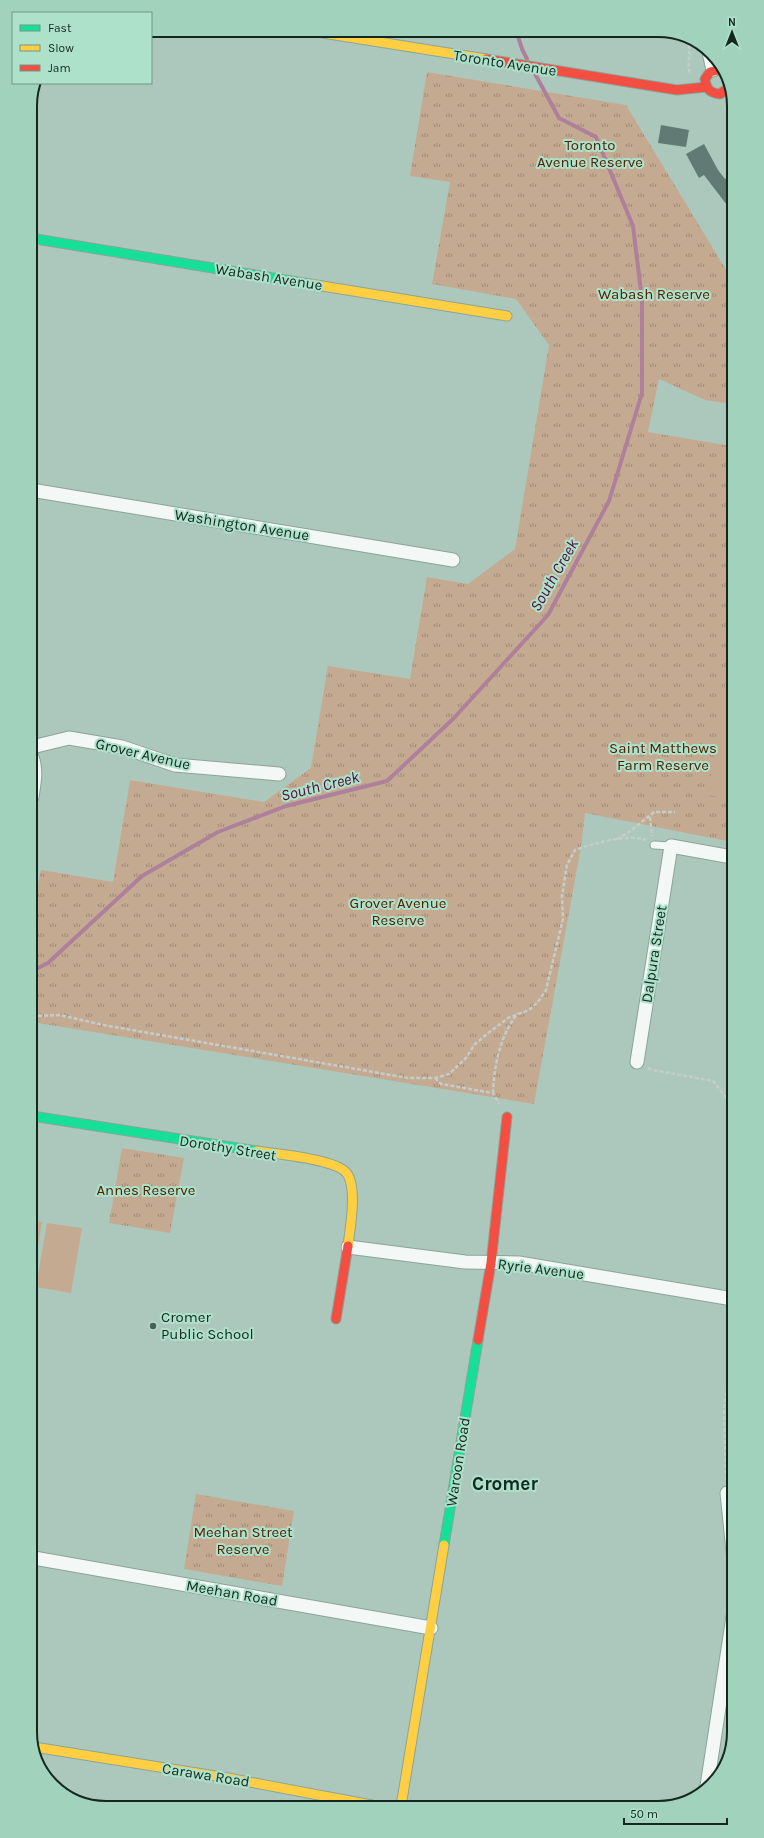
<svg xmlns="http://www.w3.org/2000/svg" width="764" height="1838" viewBox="0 0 764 1838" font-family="Karla,sans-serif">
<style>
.park{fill:url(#park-tufts)}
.pitch{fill:#c5aa92}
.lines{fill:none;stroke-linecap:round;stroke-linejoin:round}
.stream{stroke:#ad819b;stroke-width:4}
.building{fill:#617a74}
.lane-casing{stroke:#8da39a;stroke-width:9}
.street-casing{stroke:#8da39a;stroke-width:15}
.fast-casing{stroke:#8da39a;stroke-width:11}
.slow-casing{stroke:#8da39a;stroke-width:11}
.jam-casing{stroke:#8da39a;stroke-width:11}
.path{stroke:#c4cdc9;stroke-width:2.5;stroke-dasharray:4 2;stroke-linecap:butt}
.lane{stroke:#f3f7f5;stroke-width:7}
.street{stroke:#f3f7f5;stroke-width:13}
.fast{stroke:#16e098;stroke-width:9}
.slow{stroke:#ffcf43;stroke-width:9}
.jam{stroke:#f24e42;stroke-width:9}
.poi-dot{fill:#496057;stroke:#ade1ca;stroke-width:1.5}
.labels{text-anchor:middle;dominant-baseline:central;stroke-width:4;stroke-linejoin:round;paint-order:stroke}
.street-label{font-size:15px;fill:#142820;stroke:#ade1ca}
.park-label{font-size:15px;fill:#4f1d01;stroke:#ade1ca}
.poi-label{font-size:15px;fill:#142820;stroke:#ade1ca;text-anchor:start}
.water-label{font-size:16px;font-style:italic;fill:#510b39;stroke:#ade1ca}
.district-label{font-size:19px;font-weight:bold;fill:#142820;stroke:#ade1ca}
.rim{fill:none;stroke:#142820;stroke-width:2}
</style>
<defs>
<pattern id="park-tufts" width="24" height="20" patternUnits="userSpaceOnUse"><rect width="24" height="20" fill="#c5aa92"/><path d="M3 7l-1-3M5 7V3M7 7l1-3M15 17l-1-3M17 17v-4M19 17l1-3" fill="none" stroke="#9f8a77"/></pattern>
</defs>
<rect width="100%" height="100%" fill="#acc8bc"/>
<path class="park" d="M427,72L626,105L731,278V404L705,400L659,379L648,432L731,446L732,842L585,813L581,847L534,1104L32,1022V913L41,870L113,882L130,780L264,802L311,768L328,666L410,679L427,577L468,584L515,549L549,345L516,299L432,284L450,182L410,176Z
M122,1148L184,1158L170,1233L109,1223Z
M196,1494L294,1511L282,1586L184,1569Z"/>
<path class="pitch" d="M731,663L732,799L707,795L721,722L720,705Z
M33,1220L42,1222L33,1276Z
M47,1223L82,1228L71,1293L36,1287Z"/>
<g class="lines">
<path class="stream" d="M516,30L522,49L527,59
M32,971L48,963L142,876L218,832L286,806L387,781L453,719L548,615L609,501L642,393V300L633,226L596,137L559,118L534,72"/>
</g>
<path class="building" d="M661,125L689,130L686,147L658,143Z
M704,144L718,170L725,179L730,175V209L704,175L699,178L686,154Z"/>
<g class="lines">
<defs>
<path id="lane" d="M654,845L671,846"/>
<path id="street" d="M709,52L713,70
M31,490L453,560
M32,747L69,738L122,747L175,765L279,774
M32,757C37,770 34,784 32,797
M637,1062L671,846L732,857
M348,1247L465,1262L519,1263L733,1299
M727,1493L734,1561
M34,1558L431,1628
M707,1786L734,1610"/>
<path id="fast" d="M30,238L310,284
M32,1116L257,1151
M444,1545L478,1340"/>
<path id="slow" d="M304,30L486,59
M310,284L507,316
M257,1151C276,1154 340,1159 348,1175C357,1192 350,1228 348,1246
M34,1747L228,1778L377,1806
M401,1806L444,1545"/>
<path id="jam" d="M486,59L677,90L706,87
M722,71L718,70L710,72L705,79C706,89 710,93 720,94L727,89L729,81
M336,1319L348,1246
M478,1340L491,1263L507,1117"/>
</defs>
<use href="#lane" class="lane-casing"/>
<use href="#street" class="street-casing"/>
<use href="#fast" class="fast-casing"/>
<use href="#slow" class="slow-casing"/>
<use href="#jam" class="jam-casing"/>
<path class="path" d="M687,39C693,51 686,62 690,74
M650,817L652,836
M617,839L629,832L654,812H675
M32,1016L60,1015L103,1025L408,1078H435L449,1074L466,1058L475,1044L487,1034L508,1018L529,1010L538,1002L546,990L550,973L563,919L562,896L567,865L575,850C591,844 630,833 646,840
M648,1068L653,1070L713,1081L732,1105
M435,1078L441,1084L493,1093L499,1104
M493,1093C494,1066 500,1035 518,1013
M726,1480L724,1408L733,1352"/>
<use href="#lane" class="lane"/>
<use href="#street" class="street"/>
<use href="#fast" class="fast"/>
<use href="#slow" class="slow"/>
<use href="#jam" class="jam"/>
</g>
<circle class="poi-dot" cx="153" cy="1326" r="4"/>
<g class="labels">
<g class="street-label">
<text transform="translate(505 63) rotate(9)">Toronto Avenue</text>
<text transform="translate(269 277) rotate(9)">Wabash Avenue</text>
<text transform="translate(242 525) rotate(9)">Washington Avenue</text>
<text transform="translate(143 754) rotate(13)">Grover Avenue</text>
<text transform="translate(654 954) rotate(-81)">Dalpura Street</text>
<text transform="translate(228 1148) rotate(9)">Dorothy Street</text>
<text transform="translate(541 1269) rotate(7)">Ryrie Avenue</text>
<text transform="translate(458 1462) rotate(-81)">Waroon Road</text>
<text transform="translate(232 1593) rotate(10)">Meehan Road</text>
<text transform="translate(206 1775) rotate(9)">Carawa Road</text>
</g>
<g class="park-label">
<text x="590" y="145">Toronto<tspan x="590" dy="17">Avenue Reserve</tspan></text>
<text x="654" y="294">Wabash Reserve</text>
<text x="663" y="748">Saint Matthews<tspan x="663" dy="17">Farm Reserve</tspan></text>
<text x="398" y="903">Grover Avenue<tspan x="398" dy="17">Reserve</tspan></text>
<text x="146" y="1190">Annes Reserve</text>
<text x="243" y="1532">Meehan Street<tspan x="243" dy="17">Reserve</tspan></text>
</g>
<g class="poi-label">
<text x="161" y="1317">Cromer<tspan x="161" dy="17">Public School</tspan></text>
</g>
<g class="water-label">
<text transform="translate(554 575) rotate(-60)">South Creek</text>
<text transform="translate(320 786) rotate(-14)">South Creek</text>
</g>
<g class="district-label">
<text x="505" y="1484">Cromer</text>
</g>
</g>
<path d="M0 0H764V1838H0ZM106 37H658A69 69 0 0 1 727 106V1732A69 69 0 0 1 658 1801H106A69 69 0 0 1 37 1732V106A69 69 0 0 1 106 37Z" fill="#a1d2bc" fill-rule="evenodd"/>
<path class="rim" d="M106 37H658A69 69 0 0 1 727 106V1732A69 69 0 0 1 658 1801H106A69 69 0 0 1 37 1732V106A69 69 0 0 1 106 37Z"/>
<rect x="12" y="12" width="140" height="72" fill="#ade1ca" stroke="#709786"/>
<rect x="20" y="25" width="20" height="6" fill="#16e098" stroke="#709786"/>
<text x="48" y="32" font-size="12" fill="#142820">Fast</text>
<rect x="20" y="45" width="20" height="6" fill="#ffcf43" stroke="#709786"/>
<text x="48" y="52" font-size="12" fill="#142820">Slow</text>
<rect x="20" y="65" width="20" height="6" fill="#f24e42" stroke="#709786"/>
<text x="48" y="72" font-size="12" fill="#142820">Jam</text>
<g transform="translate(732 32)" stroke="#ade1ca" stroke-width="3" paint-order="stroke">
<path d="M0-3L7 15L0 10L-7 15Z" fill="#142820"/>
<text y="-6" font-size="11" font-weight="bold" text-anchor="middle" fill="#142820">N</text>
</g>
<path d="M624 1818v6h103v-6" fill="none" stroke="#142820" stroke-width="2"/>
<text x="630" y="1818" font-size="12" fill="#142820" stroke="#ade1ca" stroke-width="3" paint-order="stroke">50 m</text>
</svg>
